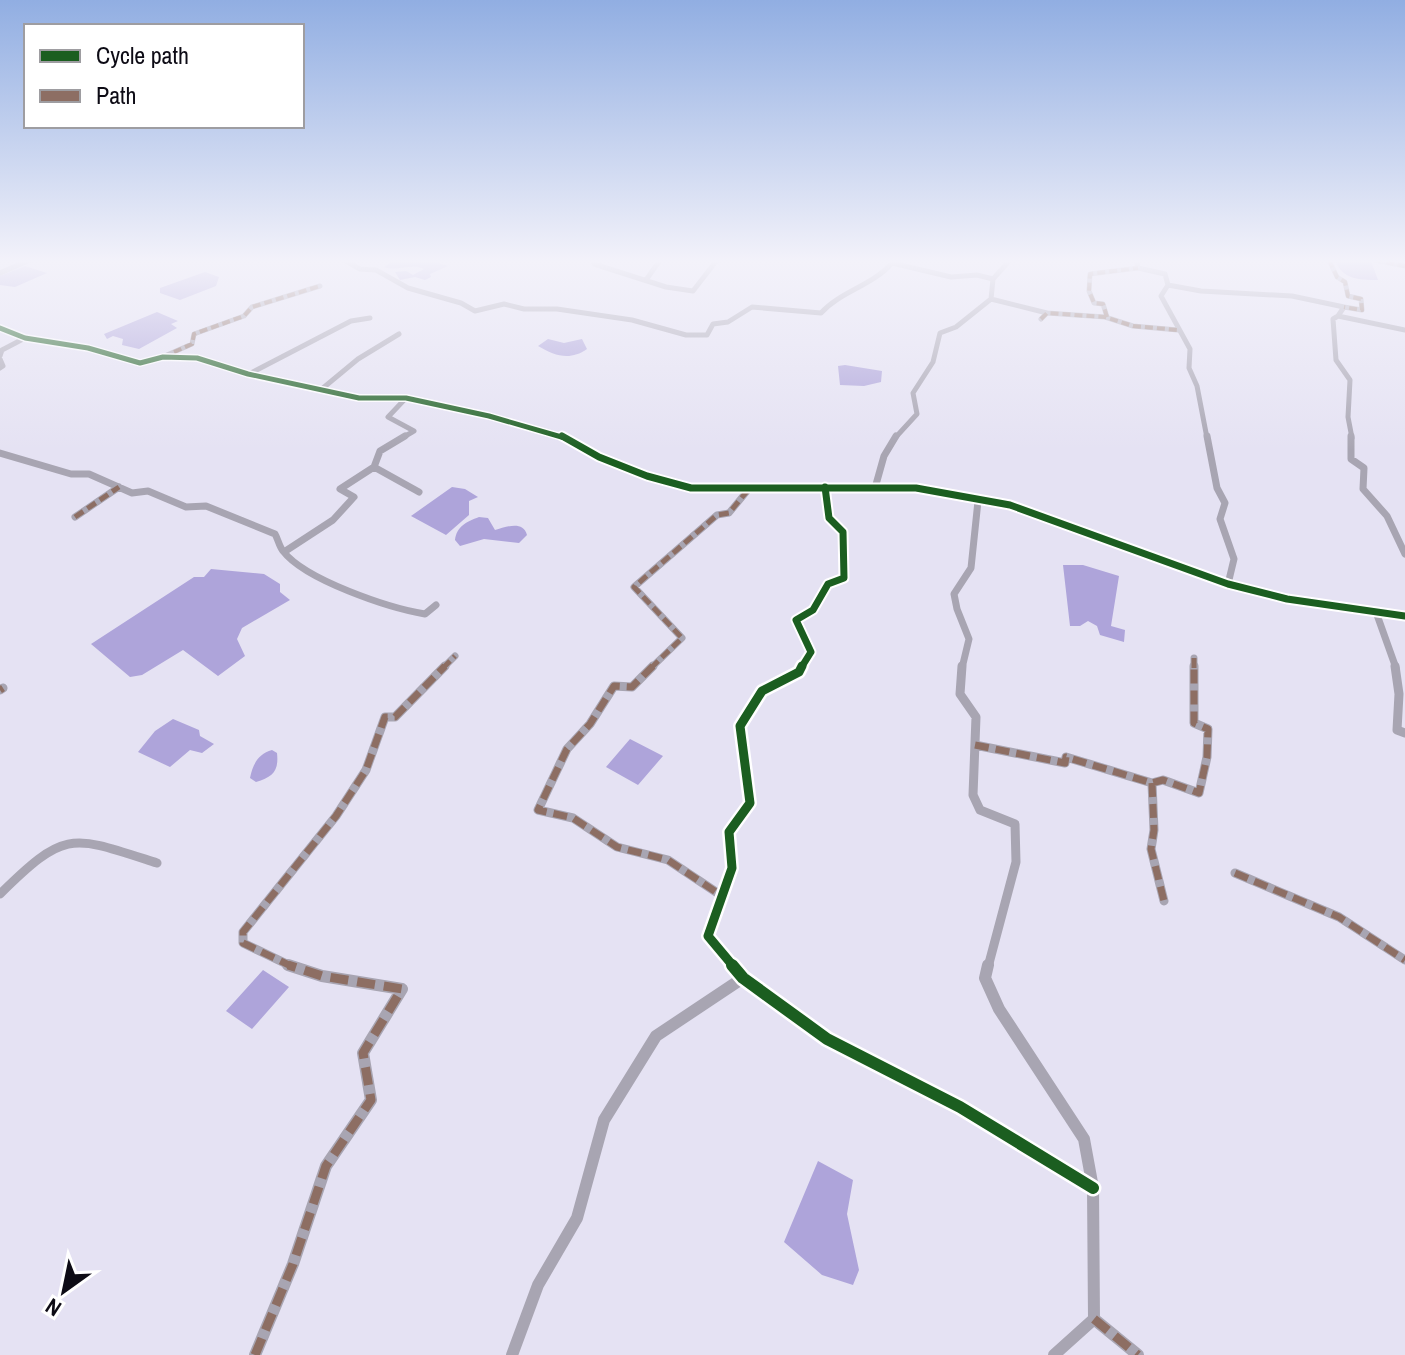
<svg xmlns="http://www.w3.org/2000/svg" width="1405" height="1355" viewBox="0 0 1405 1355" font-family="'Archivo Narrow',sans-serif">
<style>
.water{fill:#aea4da}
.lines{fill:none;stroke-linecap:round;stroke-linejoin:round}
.minor-far3{stroke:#a8a5b2;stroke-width:5}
.minor-far2{stroke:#a8a5b2;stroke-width:7}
.minor-far1{stroke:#a8a5b2;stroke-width:9}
.minor{stroke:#a8a5b2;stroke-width:12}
.trunk{fill:#a8a4b4;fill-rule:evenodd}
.quiet-far3{stroke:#8d6e63;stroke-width:4;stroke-dasharray:8 4;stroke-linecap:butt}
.quiet-far2{stroke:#8d6e63;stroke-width:5;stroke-dasharray:10 5;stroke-linecap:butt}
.quiet-far1{stroke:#8d6e63;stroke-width:7;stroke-dasharray:14 7;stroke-linecap:butt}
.quiet{stroke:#8d6e63;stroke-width:9;stroke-dasharray:18 9;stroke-linecap:butt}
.cycleway-far3-casing{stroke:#fff;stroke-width:8}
.cycleway-far2-casing{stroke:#fff;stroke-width:11}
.cycleway-far1-casing{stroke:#fff;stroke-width:14}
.cycleway-casing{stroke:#fff;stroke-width:17}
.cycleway-far3{stroke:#1b5e20;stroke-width:5}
.cycleway-far2{stroke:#1b5e20;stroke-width:7}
.cycleway-far1{stroke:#1b5e20;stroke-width:9}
.cycleway{stroke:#1b5e20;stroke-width:12}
</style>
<rect width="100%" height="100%" fill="#e5e2f3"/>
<path class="water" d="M395,260H439L436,262L448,266L430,274L431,277L425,280L415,277L400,280L395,272L406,271L413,275L424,269C412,263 397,272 384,267Z
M1335,260L1371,261L1378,280C1358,280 1342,279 1335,260Z
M25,266L47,273L15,287L0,285V276Z
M205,272L219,277L216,286L180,300L160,293V288Z
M157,312L178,321L171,324L177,328L139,349L122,345L123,339L113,336L107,339L104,334Z
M548,339L564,343L582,339L587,349C570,361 555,356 538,346Z
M845,365L882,371L881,382L864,386L840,385L838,366Z
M452,487L465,489L478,497L469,501V515L446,535L411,516Z
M479,517L488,518L495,530C506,527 523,520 527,535L519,543L484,539L460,546L455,540C457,526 466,522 479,517Z
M1063,565H1083L1119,576L1111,626L1125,630L1124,642L1100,635L1097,626L1088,621L1080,626H1070Z
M211,569L264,574L280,584V592L290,600L242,628L237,639L245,656L218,676L183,650L142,675L130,677L91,644L194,577H204Z
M173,719L199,730L200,736L214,744L202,753L190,750L170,767L138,752L155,731Z
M630,739L663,756L638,785L606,767Z
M272,750L277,753C279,771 273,777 256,782L250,778C253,764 258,754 272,750Z
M263,970L289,987L252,1029L226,1011Z
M818,1161L853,1180L847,1214L859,1270L853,1285L822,1275L784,1242Z"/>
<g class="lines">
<path class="minor-far3" d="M344,260L360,269L376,270L408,288L461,303L475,311L504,304L524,309H557L632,320L686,335H707L713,324L728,322L752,307L821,313C841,291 872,286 892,263L951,277L977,275L993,279
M594,260V264L666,287L693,291L717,260
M1136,260L1138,268L1165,274L1168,285L1161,296L1190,349L1189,368L1197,386L1207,438
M1329,260L1337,277L1345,282L1348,296L1361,299L1362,310L1344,307
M1374,260L1405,266
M646,280L660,260
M1168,285L1201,291L1292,296L1344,307L1338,316
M991,299L1047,313
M1107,317L1103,304L1094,303L1089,291L1090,274L1138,268
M1041,319L1047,313L1105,317L1133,326L1178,330
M0,328L25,338L88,348L140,363L163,357L197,358L248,374L359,398H406L489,416L565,438
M167,355L192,344L194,334L244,316L252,307L320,286
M0,356L2,350L25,338
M0,359L3,366L0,368
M249,374L351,321L370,318
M323,388L358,359L399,334
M406,398L388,417L414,431
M402,438L414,431
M895,438L917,414L913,393L933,362L940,333L956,327L991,299L993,279L1010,260
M1352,438L1348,417L1350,380L1336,360L1333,319L1338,316L1405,330"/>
<path class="minor-far2" d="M562,436L599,457L647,476L691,488H916L1010,505L1228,584L1287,599L1405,616
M1207,436L1217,488L1225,503L1220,519L1234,559L1228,584
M1351,436V459L1364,468L1363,489L1387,516L1405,554
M0,453L71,474H89L132,493L148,491L186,507L206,506L275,534C278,539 279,546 283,551C305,580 389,608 425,614L436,605
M374,467L419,492
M875,488L884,456L896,436
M75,517L119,487
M284,552L333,520L354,497L340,489L374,467L380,451L405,436
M1376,612L1396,668
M1194,658V668
M443,668L455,656
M651,668L682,638L634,587L717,515L729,513L748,490
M801,668L811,652L796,620L813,610L828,584L844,578L843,532L829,518L825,487
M962,668L969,639L957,609L954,594L971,568L978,501"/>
<path class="minor-far1" d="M653,666L632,687L614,686L590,724L567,749L538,810L573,818L617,847L668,860L722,896
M962,666L960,694L976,717L973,795L980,810L1015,824L1016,862L988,967
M1395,666L1399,694L1397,730L1405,733
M0,690L3,688
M975,745L1065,763L1066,757L1152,783L1163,780L1199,793L1207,757L1208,729L1194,723V666
M1152,783L1154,830L1151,849L1164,901
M1235,873L1339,917L1405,960
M0,894C66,829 71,835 157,863
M293,967L243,943V932L336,816L366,770L385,717H395L445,666
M734,967L708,936L732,868L729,832L750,803L740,726L762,691L799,672L802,666"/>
<path class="minor" d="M732,965L743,978L827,1039L960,1107L1093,1188
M988,965L985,978L999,1009L1084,1139L1093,1188L1094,1319L1054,1355
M1094,1319L1138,1355
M255,1355L293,1264L326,1166L371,1100L363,1053L402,989L322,976L288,965
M512,1355L538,1285L577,1218L604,1120L656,1036L743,978"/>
<path class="trunk" d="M24,260H36L0,276V270Z"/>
<path class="quiet-far3" d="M1329,260L1337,277L1345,282L1348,296L1361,299L1362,310L1344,307
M1374,260L1405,266
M1107,317L1103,304L1094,303L1089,291L1090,274L1138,268
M1041,319L1047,313L1105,317L1133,326L1178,330
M174,352L192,344L194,334L244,316L252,307L320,286"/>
<path class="quiet-far2" d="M75,517L119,487
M1194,658V668
M443,668L455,656
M651,668L682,638L634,587L717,515L729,513L748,490"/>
<path class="quiet-far1" d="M653,666L632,687L614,686L590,724L567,749L538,810L573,818L617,847L668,860L722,896
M0,690L3,688
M975,745L1065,763L1066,757L1152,783L1163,780L1199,793L1207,757L1208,729L1194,723V666
M1152,783L1154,830L1151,849L1164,901
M1235,873L1339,917L1405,960
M293,967L243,943V932L336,816L366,770L385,717H395L445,666"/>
<path class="quiet" d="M1094,1319L1138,1355
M255,1355L293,1264L326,1166L371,1100L363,1053L402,989L322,976L288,965"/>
<defs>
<path id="cycleway-far3" d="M0,328L25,338L88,348L140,363L163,357L197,358L248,374L359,398H406L489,416L565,438"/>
<path id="cycleway-far2" d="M562,436L599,457L647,476L691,488H916L1010,505L1228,584L1287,599L1405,616
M801,668L811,652L796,620L813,610L828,584L844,578L843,532L829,518L825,487"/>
<path id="cycleway-far1" d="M734,967L708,936L732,868L729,832L750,803L740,726L762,691L799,672L802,666"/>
<path id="cycleway" d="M732,965L743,978L827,1039L960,1107L1093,1188"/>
</defs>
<use href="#cycleway-far3" class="cycleway-far3-casing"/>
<use href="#cycleway-far2" class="cycleway-far2-casing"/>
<use href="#cycleway-far1" class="cycleway-far1-casing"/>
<use href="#cycleway" class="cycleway-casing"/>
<use href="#cycleway-far3" class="cycleway-far3"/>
<use href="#cycleway-far2" class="cycleway-far2"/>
<use href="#cycleway-far1" class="cycleway-far1"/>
<use href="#cycleway" class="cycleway"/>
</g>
<linearGradient id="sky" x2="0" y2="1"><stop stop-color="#91aee2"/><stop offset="0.58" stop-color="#f3f2fa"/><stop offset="1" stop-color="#f3f2fa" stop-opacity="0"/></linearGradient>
<rect width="1405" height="450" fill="url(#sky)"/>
<rect x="24" y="24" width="280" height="104" fill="#ffffff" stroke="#9e9da1" stroke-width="2"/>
<rect x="40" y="50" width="40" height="12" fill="#1b5e20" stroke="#9e9da1" stroke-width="2"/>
<text x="96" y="64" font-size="24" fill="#0d0b15">Cycle path</text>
<rect x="40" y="90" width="40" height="12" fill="#8d6e63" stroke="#9e9da1" stroke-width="2"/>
<text x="96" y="104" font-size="24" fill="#0d0b15">Path</text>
<g transform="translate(64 1291) rotate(213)" stroke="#ffffff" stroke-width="6" paint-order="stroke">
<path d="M0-6L14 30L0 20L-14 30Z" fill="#0d0b15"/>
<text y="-12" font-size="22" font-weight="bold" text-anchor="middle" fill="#0d0b15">N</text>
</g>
</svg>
